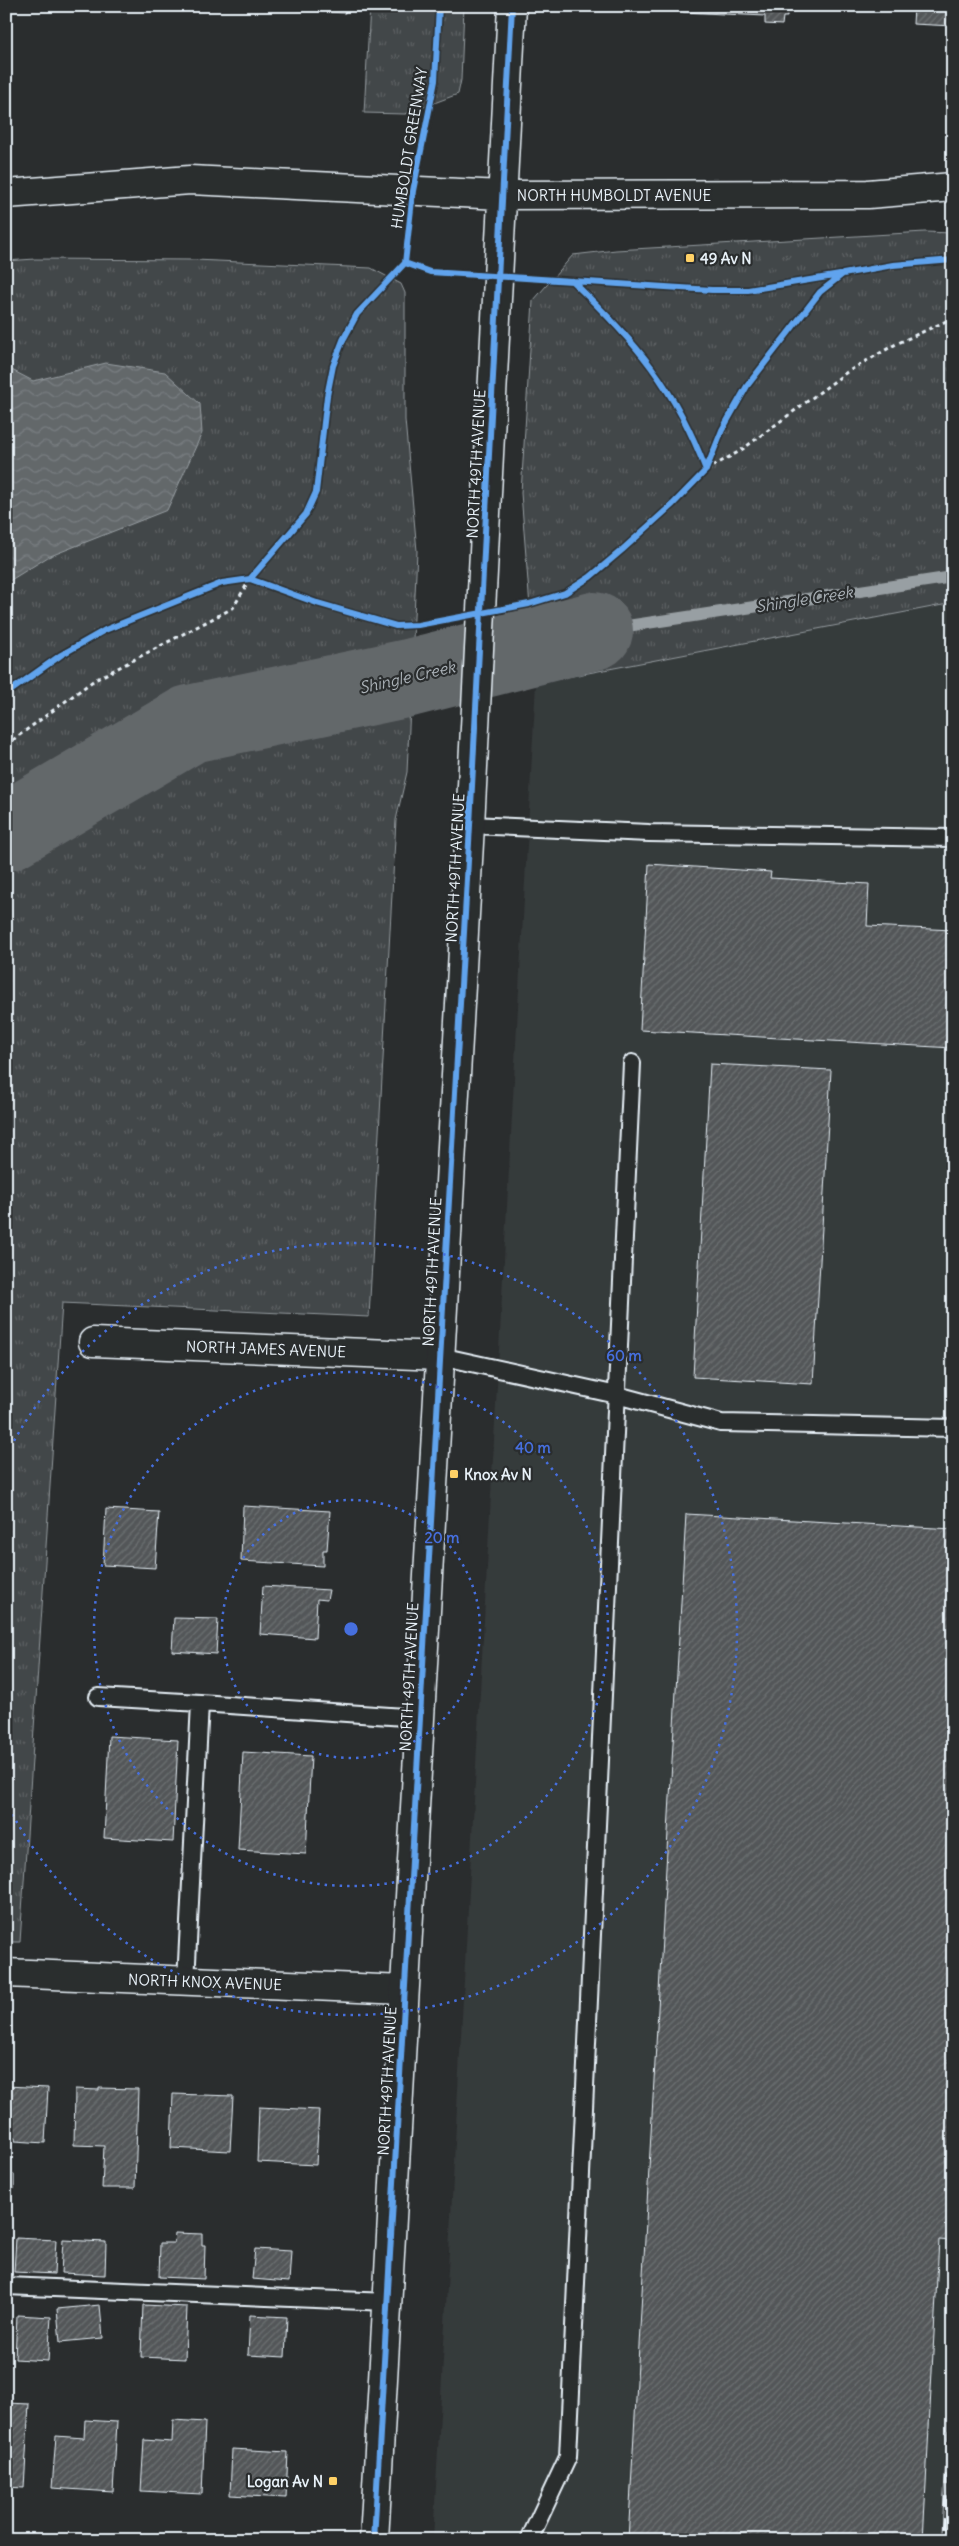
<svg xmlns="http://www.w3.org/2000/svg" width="959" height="2546" viewBox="0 0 959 2546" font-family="Delius,sans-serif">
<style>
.built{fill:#363a3b}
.grass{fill:url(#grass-tufts);stroke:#959ca0}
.water{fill:url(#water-waves);stroke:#989fa3}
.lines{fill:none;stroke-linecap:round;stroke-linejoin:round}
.stream{stroke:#989fa3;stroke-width:12}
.river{stroke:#63686b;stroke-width:78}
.building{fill:url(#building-hatch);stroke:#e8f1f8}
.lane-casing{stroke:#e8f1f8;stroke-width:20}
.street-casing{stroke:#e8f1f8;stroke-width:31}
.secondary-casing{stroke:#e8f1f8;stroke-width:31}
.path{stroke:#e8f1f8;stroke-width:3;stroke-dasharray:4 4;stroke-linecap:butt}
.lane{stroke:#2a2d2e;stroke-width:16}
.street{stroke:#2a2d2e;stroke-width:28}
.secondary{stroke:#2a2d2e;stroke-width:28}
.rail-casing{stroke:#e8f1f8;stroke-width:5.5}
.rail{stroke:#2a2d2e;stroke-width:4;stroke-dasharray:11;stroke-linecap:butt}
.cycleway-casing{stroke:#2a2d2e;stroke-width:9}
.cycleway{stroke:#60a3ed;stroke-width:6}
.ring{fill:none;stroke:#466fde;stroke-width:2.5;stroke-dasharray:2.5 5}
.poi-dot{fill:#ffd166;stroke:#2a2d2e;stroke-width:2}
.labels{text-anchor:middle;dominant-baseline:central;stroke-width:4.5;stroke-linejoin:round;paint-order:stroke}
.street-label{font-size:15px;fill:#e8f1f8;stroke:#2a2d2e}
.poi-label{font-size:15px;font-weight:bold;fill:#e8f1f8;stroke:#2a2d2e;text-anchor:start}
.water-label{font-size:16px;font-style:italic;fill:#acb3b9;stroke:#2a2d2e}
.centre{fill:#466fde;stroke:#2a2d2e;stroke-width:2.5}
.ring-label{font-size:15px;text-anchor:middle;font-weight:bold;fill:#466fde;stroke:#2a2d2e;stroke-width:4.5;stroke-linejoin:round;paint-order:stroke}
</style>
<defs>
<pattern id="grass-tufts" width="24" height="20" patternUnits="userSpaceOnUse" patternTransform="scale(1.25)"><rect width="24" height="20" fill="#424648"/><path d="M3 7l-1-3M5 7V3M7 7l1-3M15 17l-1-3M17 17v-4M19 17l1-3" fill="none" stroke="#5d6163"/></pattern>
<pattern id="water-waves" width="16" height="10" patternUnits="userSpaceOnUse" patternTransform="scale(1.25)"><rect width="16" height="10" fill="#63686b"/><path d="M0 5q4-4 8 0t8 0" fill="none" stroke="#797e81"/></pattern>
<pattern id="building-hatch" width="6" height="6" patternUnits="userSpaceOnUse" patternTransform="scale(1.25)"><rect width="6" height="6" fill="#535759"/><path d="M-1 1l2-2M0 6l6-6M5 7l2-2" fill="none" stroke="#6c7072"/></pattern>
</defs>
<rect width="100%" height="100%" fill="#2a2d2e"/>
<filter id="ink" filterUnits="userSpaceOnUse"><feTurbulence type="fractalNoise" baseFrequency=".02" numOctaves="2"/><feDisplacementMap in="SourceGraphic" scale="10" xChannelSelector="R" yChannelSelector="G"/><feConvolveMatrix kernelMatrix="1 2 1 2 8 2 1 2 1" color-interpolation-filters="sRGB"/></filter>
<g filter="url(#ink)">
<path class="built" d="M953,603V2540H433L536,683Z"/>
<path class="grass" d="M370,6H464L461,80L458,94L405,114L364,113Z
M925,232L953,233V603L536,683L521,493L533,301L573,255L616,250Z
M35,259L195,260L371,268L401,284L405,293V420L417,551L407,772L396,820L369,1317L62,1303L20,1942H6V261Z"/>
<path class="water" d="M106,363L165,372L200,404L202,433L167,510L48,557L6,583V367L33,381Z"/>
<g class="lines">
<path class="stream" d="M594,631L953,577"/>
<path class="river" d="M6,832L190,724L409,678L594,631"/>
</g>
<path class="building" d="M296,6H345V13L296,10Z
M683,6H787V17H783L782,25L765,24V16L683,12Z
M914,6H953V26L913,24Z
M649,864L771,872L770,878L869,884L867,926L953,930V1048L640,1030Z
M710,1064L831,1070L813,1384L693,1377Z
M243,1506L330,1511L327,1550H323V1566L241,1561Z
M106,1509L159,1512L155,1568L103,1565Z
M686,1514L953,1529V1994L947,2095H953V2241L939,2240L923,2540H628Z
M263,1586L329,1590L327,1600L317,1599L315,1638L260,1634Z
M174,1618L218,1619L216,1654L172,1651Z
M109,1736L178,1740L173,1842L104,1838Z
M243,1752L311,1756L306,1854L238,1850Z
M6,2086L48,2088L45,2143L15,2141V2138H6Z
M99,2088L138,2089L135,2188H102L104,2146L74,2145L75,2089L99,2090Z
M173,2094L233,2096L230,2151L171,2148Z
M259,2107L319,2110L316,2165L257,2162Z
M6,2168L14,2175V2188L6,2194Z
M175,2233L202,2234V2245H205L204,2279L159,2277L160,2243H174Z
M16,2238L56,2240L54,2274L14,2272Z
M63,2240L106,2242L105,2275L61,2273Z
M255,2249L291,2251L289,2282L252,2279Z
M100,2305L103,2338L60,2342L57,2309Z
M143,2305L187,2307L185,2359L141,2357Z
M17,2315L51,2317L48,2361L15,2359Z
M250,2315L287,2317L285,2357L248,2355Z
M6,2403L29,2404L24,2488L6,2487Z
M85,2420L117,2422L113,2492L52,2488L56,2436L84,2438Z
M173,2420L205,2422L202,2494L141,2491L144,2440L172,2442Z
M232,2449L288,2452L286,2498L230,2495Z"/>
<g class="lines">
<defs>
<path id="lane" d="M470,825L649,833L953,838
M440,1356L617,1395L721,1423L953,1428
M98,1697L200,1703
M186,1982L200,1703L419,1718
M6,2286L388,2302
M529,2540L568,2457L632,1063"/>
<path id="street" d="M93,1342L440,1356
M6,1973L404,1990"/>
<path id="secondary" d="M6,194L190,180L502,195L868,194L953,187
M374,2540L470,825L512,6"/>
</defs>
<use href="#lane" class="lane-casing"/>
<use href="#street" class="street-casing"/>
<use href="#secondary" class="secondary-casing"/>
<path class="path" d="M706,470L740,451L847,372L896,344L953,318
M6,745L93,681L233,608L250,579"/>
<use href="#lane" class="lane"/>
<use href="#street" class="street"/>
<use href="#secondary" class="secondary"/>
<defs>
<path id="rail" d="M944,2540L953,2365"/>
</defs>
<use href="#rail" class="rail-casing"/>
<use href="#rail" class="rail"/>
<defs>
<path id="cycleway" d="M405,263L413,191L435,81L439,6
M572,281C635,341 675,387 706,470
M250,579L306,514L316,492L327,396L333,366L343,340L357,314L405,263L430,272L712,290H748L840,275
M6,694L61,655L105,630L222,583L250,579L317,603L396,626L418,625L529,604L565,593L590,577L622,550L673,504L706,470L722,430L747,386L820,292L843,274L893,265L953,260
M374,2540L470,825L512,6"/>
</defs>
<use href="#cycleway" class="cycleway-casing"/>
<use href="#cycleway" class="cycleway"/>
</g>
</g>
<g class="ring">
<circle cx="351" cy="1629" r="129"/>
<circle cx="351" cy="1629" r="257"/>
<path d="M7 1454A386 386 0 1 1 7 1804"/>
</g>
<g class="poi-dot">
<rect x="685" y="253" width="10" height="10" rx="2.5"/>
<rect x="449" y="1469" width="10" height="10" rx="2.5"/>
<rect x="328" y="2476" width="10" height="10" rx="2.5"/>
</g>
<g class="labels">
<g class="street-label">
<text transform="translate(409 148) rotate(-81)">HUMBOLDT GREENWAY</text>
<text x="614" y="195">NORTH HUMBOLDT AVENUE</text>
<text transform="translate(476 464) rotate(-87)">NORTH 49TH AVENUE</text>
<text transform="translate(455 868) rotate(-87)">NORTH 49TH AVENUE</text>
<text transform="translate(432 1272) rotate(-87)">NORTH 49TH AVENUE</text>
<text transform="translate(266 1349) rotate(2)">NORTH JAMES AVENUE</text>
<text transform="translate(409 1677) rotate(-87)">NORTH 49TH AVENUE</text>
<text transform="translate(205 1982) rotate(2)">NORTH KNOX AVENUE</text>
<text transform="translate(387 2081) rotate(-87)">NORTH 49TH AVENUE</text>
</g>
<g class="poi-label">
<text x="700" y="258">49 Av N</text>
<text x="464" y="1474">Knox Av N</text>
<text x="323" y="2481" text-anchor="end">Logan Av N</text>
</g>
<g class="water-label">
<text transform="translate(804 599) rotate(-9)">Shingle Creek</text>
<text transform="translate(407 677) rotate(-13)">Shingle Creek</text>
</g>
</g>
<circle cx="351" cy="1629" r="8" class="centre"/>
<g class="ring-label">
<text x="624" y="1361">60 m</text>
<text x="533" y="1453">40 m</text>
<text x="442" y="1543">20 m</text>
</g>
<rect width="959" height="2546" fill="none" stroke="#2a2d2e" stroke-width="25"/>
<rect x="12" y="12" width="934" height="2521" fill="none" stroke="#e8f1f8" stroke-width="2" filter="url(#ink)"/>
</svg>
